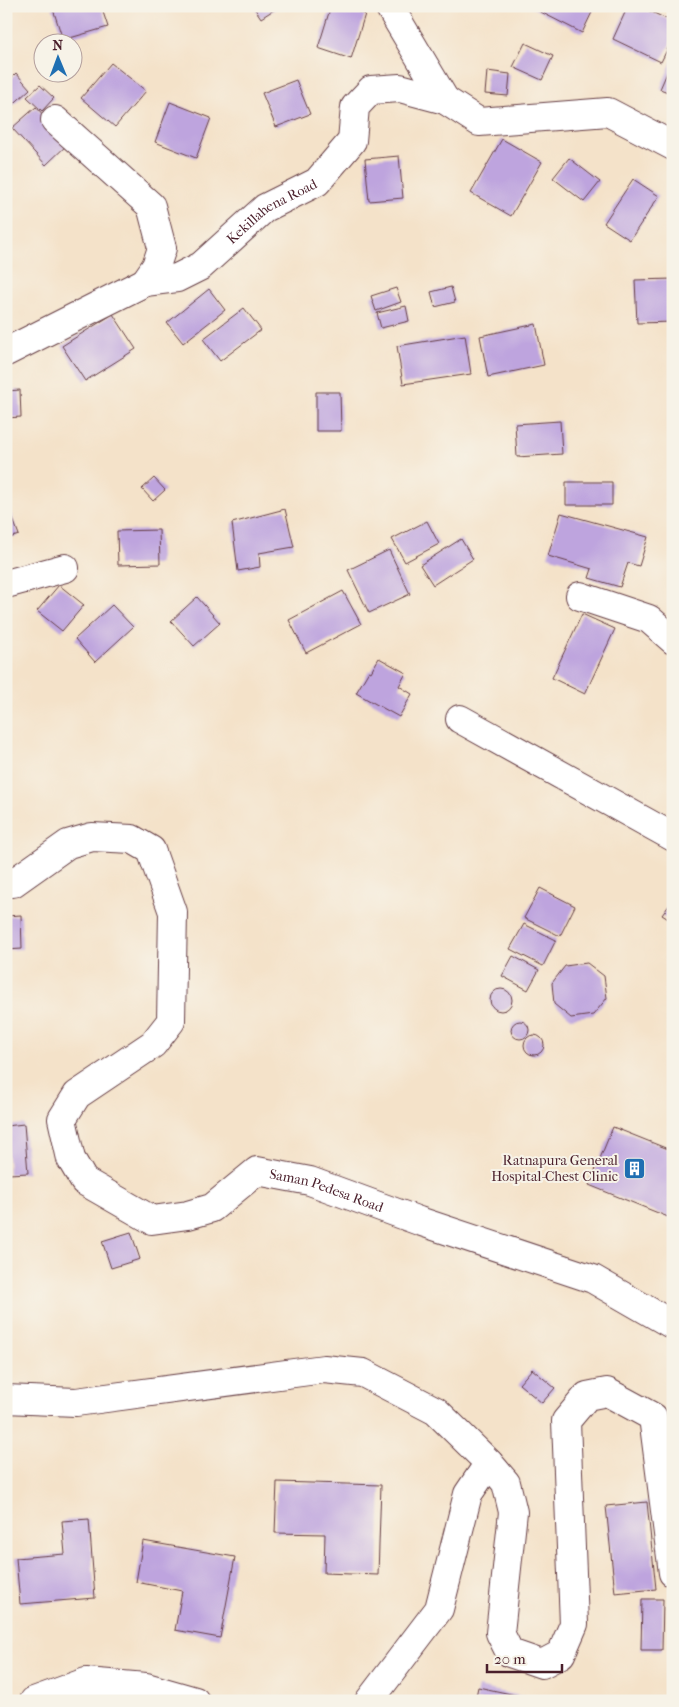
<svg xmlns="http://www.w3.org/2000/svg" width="679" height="1707" viewBox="0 0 679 1707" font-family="'IM FELL French Canon',serif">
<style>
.building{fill:#bea4de}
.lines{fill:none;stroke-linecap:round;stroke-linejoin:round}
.minor-casing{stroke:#643c43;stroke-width:30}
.minor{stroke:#fff;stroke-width:28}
.labels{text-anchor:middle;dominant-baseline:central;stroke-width:4;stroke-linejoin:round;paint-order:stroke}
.street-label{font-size:14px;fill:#4a1f2b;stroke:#f7f3e8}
.poi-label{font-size:14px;fill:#4a1f2b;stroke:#f7f3e8;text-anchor:end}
</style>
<rect width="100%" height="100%" fill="#f7f3e8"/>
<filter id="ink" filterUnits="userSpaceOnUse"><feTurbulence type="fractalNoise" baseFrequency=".02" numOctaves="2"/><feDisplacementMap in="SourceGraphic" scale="10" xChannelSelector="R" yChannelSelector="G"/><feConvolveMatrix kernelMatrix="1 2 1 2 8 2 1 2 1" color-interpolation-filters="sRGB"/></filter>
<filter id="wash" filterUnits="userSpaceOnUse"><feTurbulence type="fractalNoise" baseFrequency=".0096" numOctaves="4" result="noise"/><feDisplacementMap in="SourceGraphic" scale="20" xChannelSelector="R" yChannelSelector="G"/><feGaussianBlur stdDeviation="1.12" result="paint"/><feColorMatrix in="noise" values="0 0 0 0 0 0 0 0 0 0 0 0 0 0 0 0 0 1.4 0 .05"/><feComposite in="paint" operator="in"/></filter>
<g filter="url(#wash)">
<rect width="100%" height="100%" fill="#f4e2c9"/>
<g id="blocks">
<path class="building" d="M52,6H101L108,27L63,40Z
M253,6H280L261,18Z
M331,6H341L365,14L351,59L318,48Z
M529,6H595L582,33Z
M628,6H639L673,22V38L661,62L613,39Z
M525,43L553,56L542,80L513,67Z
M673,59V94L660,89Z
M111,63L146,91L115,127L81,98Z
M487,71L510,74L508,96L485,94Z
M16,73L30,89L6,111V75L10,79Z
M296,80L310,114L276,127L262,93Z
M40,85L54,98L42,111L27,97Z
M170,102L211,118L196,158L155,142Z
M36,107L69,143L46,165L12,128Z
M502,139L542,162L511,216L471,193Z
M399,156L403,198L369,201L365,159Z
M569,158L600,182L584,202L553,178Z
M633,179L659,196L630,240L604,223Z
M673,279V322L637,323L635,280Z
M451,287L455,302L435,307L431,292Z
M396,288L401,302L376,311L371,296Z
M209,289L225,310L183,343L167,323Z
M406,306L409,321L381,328L377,313Z
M244,308L261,330L220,361L203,339Z
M113,314L136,349L85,381L62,346Z
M536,324L544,365L488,377L480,336Z
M465,335L471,374L403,384L397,346Z
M20,390L21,417L6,418V391Z
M316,392H340L341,431H316Z
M560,421L562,454L517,457L515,424Z
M154,478L165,490L153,501L142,489Z
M566,482H612V505H566Z
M8,506L19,535L6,539V507Z
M285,509L294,547L259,553L260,567L238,571L232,523Z
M561,513L648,537L639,566L628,563L620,587L589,578L592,569L548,556Z
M427,521L439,544L405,562L392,539Z
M159,530L160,564L118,565L117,531Z
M461,539L473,559L433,585L420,565Z
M389,550L410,594L369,613L348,570Z
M59,585L84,605L62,631L37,611Z
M343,591L361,624L306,653L289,620Z
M197,597L220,623L194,646L171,621Z
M112,605L133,627L95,662L75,639Z
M582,614L615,629L585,694L552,678Z
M379,658L406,673L399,686L412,694L399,717L356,693L369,671L371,672Z
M540,888L575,906L560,936L524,918Z
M673,900V922L662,915Z
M21,915L22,949L6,950V916Z
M524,924L556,940L543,966L510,949Z
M513,956L539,970L528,990L502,976Z
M587,963L604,976L607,998L593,1015L571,1018L554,1004L552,983L565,966Z
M490 1000a11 11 0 1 1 22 0a11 11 0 1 1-22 0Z
M511 1030a9 9 0 1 1 18 0a9 9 0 1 1-18 0Z
M524 1045a10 10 0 1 1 20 0a10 10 0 1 1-20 0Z
M24,1124L28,1173L9,1174L6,1126Z
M613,1127L673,1151V1219L589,1185Z
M131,1232L140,1259L111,1268L102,1241Z
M532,1369L555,1388L542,1403L519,1384Z
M277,1482L381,1485L378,1575L324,1573L325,1534L275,1533Z
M647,1502L656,1589L615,1593L606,1506Z
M89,1519L95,1598L20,1604L16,1558L65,1554L62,1521Z
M143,1541L235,1557L220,1638L175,1630L182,1591L136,1582Z
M642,1599H663L662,1650H641Z
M478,1687L539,1700L538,1701H475Z"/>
</g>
</g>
<g filter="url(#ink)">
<use href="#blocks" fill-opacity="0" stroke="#643c43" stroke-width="1"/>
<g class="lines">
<defs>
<g id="minor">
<path d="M389,6L445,100"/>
<path d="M55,120L151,206L162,248L156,266L145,282"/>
<path id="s1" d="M6,352L145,282L177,278L201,266L265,208L317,182L352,141L355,107L371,90L400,88L445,100L479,122L608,112L673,146"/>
<path d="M6,584L65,568"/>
<path d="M580,596L649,619L673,640"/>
<path d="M460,719L673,837"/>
<path id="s2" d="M6,883H13L68,844L92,837L132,839L151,850L173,912L171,1021L153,1044L77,1095L62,1119L71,1159L84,1181L152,1220L188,1215L212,1208L257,1171L310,1181L419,1221L593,1279L673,1325"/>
<path d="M6,1399L76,1402L324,1369L363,1373L436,1411L489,1463L506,1483L513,1512L500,1633L510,1653L542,1664L561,1654L574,1624L566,1421L587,1396L607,1392L653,1417L673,1573"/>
<path d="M34,1701L86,1682L146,1687L195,1701"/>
<path d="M369,1701L439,1609L468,1494L489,1463"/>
</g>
</defs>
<use href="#minor" class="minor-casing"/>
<use href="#minor" class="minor"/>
</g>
</g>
<defs>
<symbol id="building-square" viewBox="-11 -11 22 22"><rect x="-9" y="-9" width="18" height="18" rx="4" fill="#1f6fb2" stroke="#f7f3e8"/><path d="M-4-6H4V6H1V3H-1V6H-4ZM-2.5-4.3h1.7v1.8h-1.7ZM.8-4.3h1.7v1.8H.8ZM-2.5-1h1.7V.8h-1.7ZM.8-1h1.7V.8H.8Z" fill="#fff"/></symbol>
</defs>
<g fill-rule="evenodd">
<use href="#building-square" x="622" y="1156" width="25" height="25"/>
</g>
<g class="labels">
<g class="street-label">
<text stroke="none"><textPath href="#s1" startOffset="305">Kekillahena Road</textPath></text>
<text stroke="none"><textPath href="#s2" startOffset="822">Saman Pedesa Road</textPath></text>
</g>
<g class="poi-label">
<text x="618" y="1160">Ratnapura General<tspan x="618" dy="16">Hospital-Chest Clinic</tspan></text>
</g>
</g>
<rect width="679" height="1707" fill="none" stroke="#f7f3e8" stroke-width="25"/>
<g transform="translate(58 58) rotate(359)"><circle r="24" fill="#f7f3e8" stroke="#b29e9c"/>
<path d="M0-4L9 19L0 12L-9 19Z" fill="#1f6fb2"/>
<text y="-8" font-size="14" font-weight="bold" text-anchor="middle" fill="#4a1f2b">N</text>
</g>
<path d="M487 1664v8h75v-8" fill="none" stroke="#4a1f2b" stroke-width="2.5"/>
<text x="494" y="1664" font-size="15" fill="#4a1f2b" stroke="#f7f3e8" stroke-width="4" paint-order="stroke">20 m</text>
</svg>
